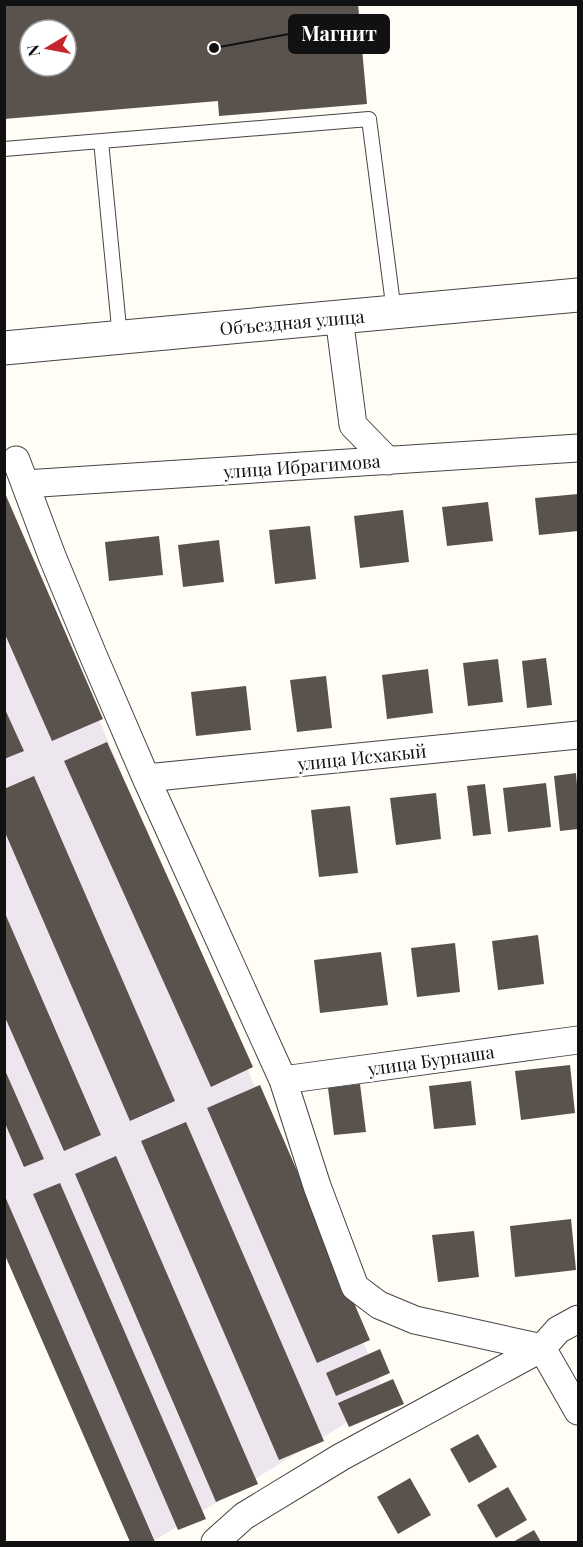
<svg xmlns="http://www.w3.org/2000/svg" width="583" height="1547" viewBox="0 0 583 1547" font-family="'Playfair Display',serif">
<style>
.industrial{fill:#eee6ef}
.building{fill:#5a524d;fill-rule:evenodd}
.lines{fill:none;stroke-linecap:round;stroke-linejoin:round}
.service-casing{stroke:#444;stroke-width:16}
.minor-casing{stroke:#444;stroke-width:29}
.tertiary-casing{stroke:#444;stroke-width:35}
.service{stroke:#fff;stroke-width:14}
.minor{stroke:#fff;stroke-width:27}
.tertiary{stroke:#fff;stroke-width:33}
.labels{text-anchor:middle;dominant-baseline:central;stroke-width:6;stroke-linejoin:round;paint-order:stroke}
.street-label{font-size:18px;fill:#111;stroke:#fff}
.leader{fill:none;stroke:#111;stroke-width:2}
.callout-dot{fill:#111;stroke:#fff;stroke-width:2}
.callout{fill:#111;stroke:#111;stroke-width:2}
.callout-label{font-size:20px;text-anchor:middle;font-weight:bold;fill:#fff}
</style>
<rect width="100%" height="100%" fill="#fffdf5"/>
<path class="industrial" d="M4,496L387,1398L152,1542H136L5,1239Z"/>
<path class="building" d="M4,4H358L367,104L219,116L218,101L4,119ZM30,30H66V66H30Z
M4,491L103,719L52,741L4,632Z
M578,494V531L539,535L535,498Z
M488,502L493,541L447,546L442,507Z
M403,510L409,562L360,568L354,516Z
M310,526L316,579L275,584L269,530Z
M159,536L163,575L109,581L105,542Z
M219,540L224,582L183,587L178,545Z
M546,658L552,705L527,708L522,661Z
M498,659L503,702L468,706L463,663Z
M428,669L433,713L387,719L382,675Z
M326,676L332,728L297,732L290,680Z
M246,686L251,730L196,736L191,692Z
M4,707L24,751L4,759Z
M107,742L253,1067L211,1087L64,761Z
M576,773L578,797V829L560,831L554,776Z
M34,776L175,1101L130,1121L4,830V789Z
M546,783L551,827L508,832L503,788Z
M485,784L491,834L473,836L467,786Z
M436,793L441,839L396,845L390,798Z
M350,806L358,873L319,877L311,810Z
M4,911L101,1135L64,1151L4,1015Z
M538,935L544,984L498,990L492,941Z
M455,943L460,992L417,997L411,948Z
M381,952L388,1005L320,1013L314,960Z
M570,1065L575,1113L521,1120L515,1071Z
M4,1068L44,1159L24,1167L4,1121Z
M471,1081L476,1125L434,1129L429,1086Z
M360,1084L366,1132L334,1135L328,1088Z
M260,1085L370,1340L317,1363L207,1108Z
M186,1122L324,1441L279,1460L141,1141Z
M116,1156L258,1484L216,1502L75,1174Z
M60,1183L206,1519L178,1530L33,1194Z
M4,1194L155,1542H130L4,1253Z
M571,1219L576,1270L515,1277L510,1226Z
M474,1231L479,1277L438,1282L432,1235Z
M380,1349L390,1373L336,1396L326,1373Z
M393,1379L404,1404L349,1427L338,1403Z
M478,1434L497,1467L469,1483L450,1449Z
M410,1478L431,1515L398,1534L377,1497Z
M508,1487L527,1520L496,1538L477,1505Z
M534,1530L541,1542H513Z"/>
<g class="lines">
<defs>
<path id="service" d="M101,141L120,338
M4,149L369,119L394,312"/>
<path id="minor" d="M339,317L353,425L388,461
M16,460L52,556L93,655L146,778L283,1080L317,1186L355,1287L379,1305L415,1320L542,1348L341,1457L244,1516L215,1542
M25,484L578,448
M146,778L578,735
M283,1080L578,1040
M578,1319L558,1330L542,1348L578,1411"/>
<path id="tertiary" d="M4,348L578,295"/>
</defs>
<use href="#service" class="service-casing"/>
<use href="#minor" class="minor-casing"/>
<use href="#tertiary" class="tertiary-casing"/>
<use href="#service" class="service"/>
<use href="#minor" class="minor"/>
<use href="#tertiary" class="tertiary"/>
</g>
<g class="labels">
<g class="street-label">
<text transform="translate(292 322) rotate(-5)">Объездная улица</text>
<text transform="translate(302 466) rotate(-4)">улица Ибрагимова</text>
<text transform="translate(362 757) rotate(-6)">улица Исхакый</text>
<text transform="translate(431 1060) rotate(-8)">улица Бурнаша</text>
</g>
</g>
<path class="leader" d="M214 48L289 34"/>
<circle class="callout-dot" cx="214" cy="48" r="6"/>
<rect class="callout" x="289" y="15" width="100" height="38" rx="6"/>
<g class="callout-label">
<text x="339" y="41">Магнит</text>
</g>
<rect width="583" height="1547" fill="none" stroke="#111111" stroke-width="12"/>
<g transform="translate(48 48) rotate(260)"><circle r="28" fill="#ffffff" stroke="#a0a0a0" stroke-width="1.5"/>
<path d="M0-4.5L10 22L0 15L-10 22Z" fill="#c4262e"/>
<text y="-9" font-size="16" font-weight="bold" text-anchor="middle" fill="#111111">N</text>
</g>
</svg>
